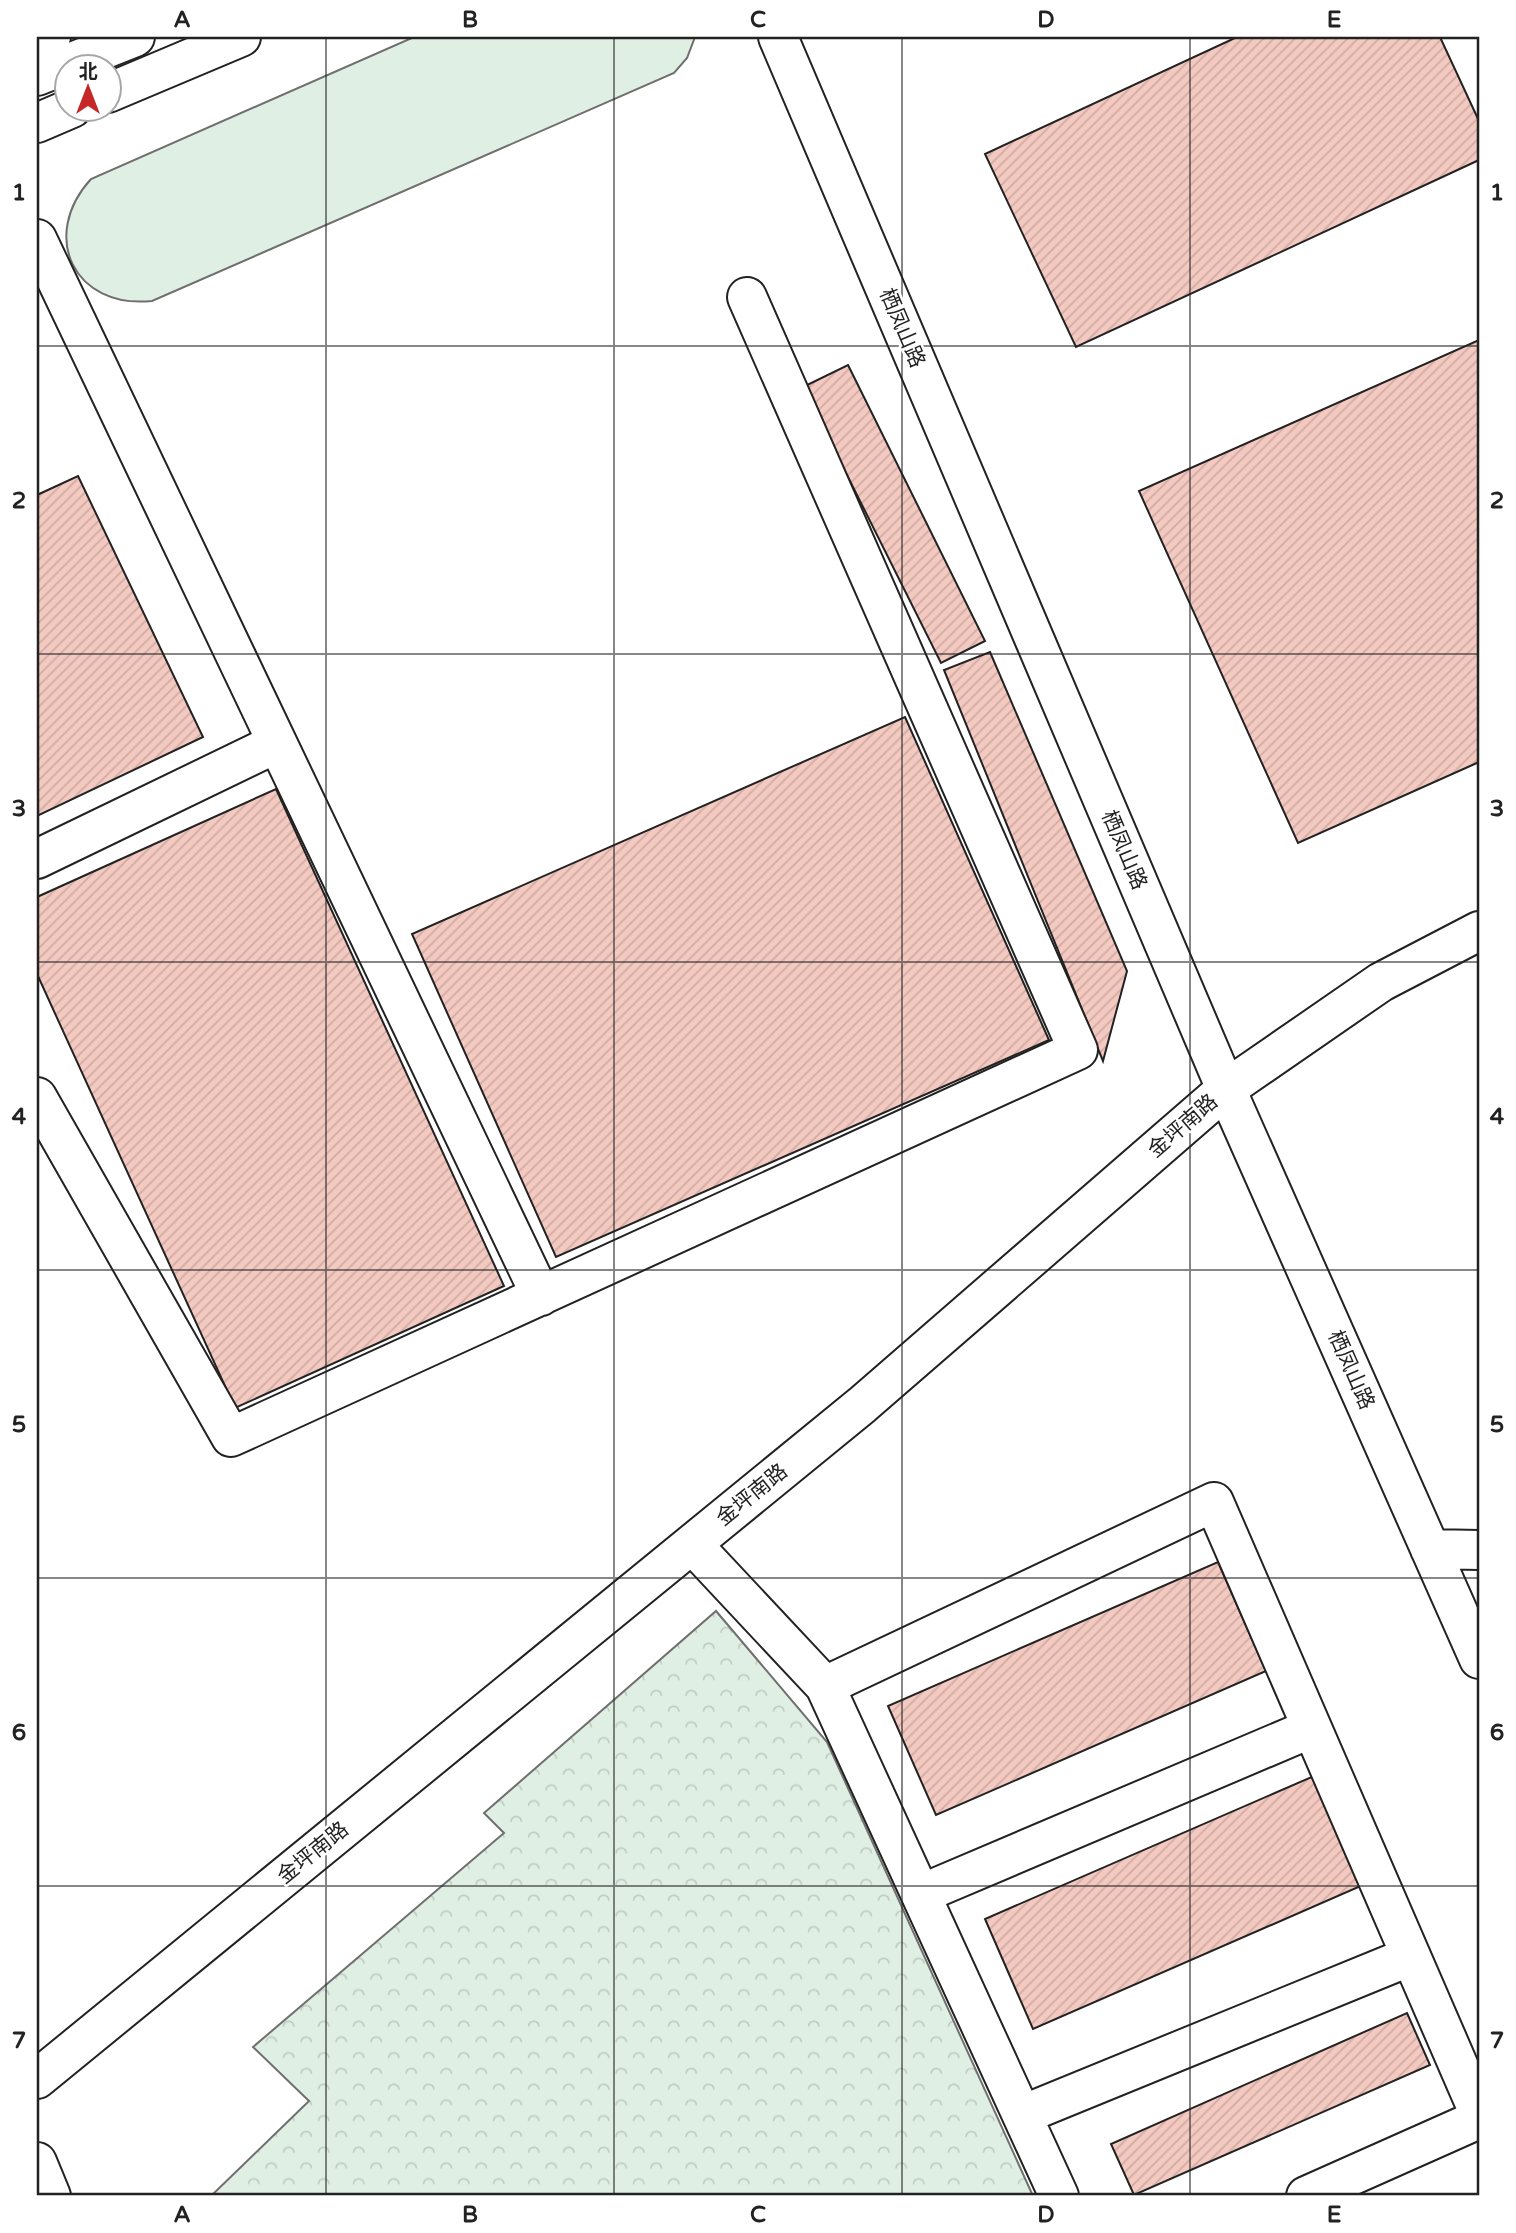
<svg xmlns="http://www.w3.org/2000/svg" width="1516" height="2233" viewBox="0 0 1516 2233" font-family="'Varela Round','Noto Sans SC',sans-serif">
<style>
.green{fill:#e0efe3;stroke:#6f6f6f;stroke-width:2}
.park{fill:url(#park-crowns);stroke:#6f6f6f;stroke-width:2}
.building{fill:url(#building-hatch);stroke:#222;stroke-width:2}
.lines{fill:none;stroke-linecap:round;stroke-linejoin:round}
.minor-casing{stroke:#222;stroke-width:42}
.major-casing{stroke:#222;stroke-width:42}
.highway-casing{stroke:#222;stroke-width:42}
.minor{stroke:#fff;stroke-width:38}
.major{stroke:#fff;stroke-width:38}
.highway{stroke:#fff;stroke-width:38}
.grid{fill:none;stroke:#222;stroke-width:2;stroke-opacity:0.55}
.labels{text-anchor:middle;dominant-baseline:central;stroke-width:5;stroke-linejoin:round;paint-order:stroke}
.street-label{font-size:21px;fill:#222;stroke:#fff}
.neatline{fill:none;stroke:#222;stroke-width:2.5}
.grid-label{font-size:23px;text-anchor:middle;font-weight:bold;fill:#222}
</style>
<defs>
<pattern id="park-crowns" width="20" height="18" patternUnits="userSpaceOnUse" patternTransform="scale(1.75)"><rect width="20" height="18" fill="#e0efe3"/><path d="M2 6a3 3 0 1 1 6 0M12 15a3 3 0 1 1 6 0" fill="none" stroke="#c0cdc2"/></pattern>
<pattern id="building-hatch" width="6" height="6" patternUnits="userSpaceOnUse" patternTransform="scale(1.75)"><rect width="6" height="6" fill="#f3c9c0"/><path d="M-1 1l2-2M0 6l6-6M5 7l2-2" fill="none" stroke="#d0aca5"/></pattern>
</defs>
<rect width="100%" height="100%" fill="#fff"/>
<path class="green" d="M414,37H695L687,58L674,73L152,301C74,309 39,236 91,179Z"/>
<path class="park" d="M716,1611L827,1742L1033,2196H211L309,2101L253,2047L504,1833L484,1813Z"/>
<path class="building" d="M1237,37H1440L1479,121V160L1076,347L985,154Z
M1479,340V762L1298,843L1139,491Z
M848,365L985,641L941,663L803,387Z
M78,476L203,737L37,816V495Z
M990,652L1127,971L1103,1061L944,670Z
M905,717L1049,1040L556,1257L412,934Z
M276,789L504,1286L235,1408L37,974V897Z
M1218,1562L1266,1671L936,1815L888,1706Z
M1314,1776L1363,1885L1033,2029L985,1919Z
M1407,2013L1430,2065L1134,2195L1111,2144Z"/>
<g class="lines">
<defs>
<path id="minor" d="M778,37L1226,1089L1479,1659
M108,93L241,37
M37,123L72,108
M37,239L541,1296
M37,859L277,743
M37,1097L231,1437L1078,1050L747,297
M692,1544L825,1686L1059,2196
M1430,1549L1479,1550
M825,1686L1214,1502L1479,2113
M921,1894L1312,1728
M37,2079L862,1405L1226,1089L1381,982L1479,931
M1022,2115L1411,1956
M37,2162L51,2196
M1306,2196L1479,2119"/>
<path id="major" d="M37,43L51,37"/>
<path id="highway" d="M37,76L135,37"/>
</defs>
<use href="#minor" class="minor-casing"/>
<use href="#major" class="major-casing"/>
<use href="#highway" class="highway-casing"/>
<use href="#minor" class="minor"/>
<use href="#major" class="major"/>
<use href="#highway" class="highway"/>
</g>
<path class="grid" d="M326,37V2196M614,37V2196M902,37V2196M1190,37V2196M37,346H1479M37,654H1479M37,962H1479M37,1270H1479M37,1578H1479M37,1886H1479"/>
<g class="labels">
<g class="street-label">
<text transform="translate(902 328) rotate(67)">栖凤山路</text>
<text transform="translate(1124 850) rotate(67)">栖凤山路</text>
<text transform="translate(1183 1126) rotate(-41)">金坪南路</text>
<text transform="translate(1351 1370) rotate(66)">栖凤山路</text>
<text transform="translate(752 1495) rotate(-39)">金坪南路</text>
<text transform="translate(313 1853) rotate(-39)">金坪南路</text>
</g>
</g>
<rect width="1516" height="2233" fill="none" stroke="#ffffff" stroke-width="77"/>
<g transform="translate(88 88)"><circle r="33" fill="#ffffff" stroke="#a7a7a7" stroke-width="2"/>
<path d="M0-5L12 26L0 18L-12 26Z" fill="#c62828"/>
<text y="-10" font-size="19" font-weight="bold" text-anchor="middle" fill="#222222">北</text>
</g>
<rect x="38" y="38" width="1440" height="2156" class="neatline"/>
<g class="grid-label">
<text x="182" y="27">A</text>
<text x="470" y="27">B</text>
<text x="758" y="27">C</text>
<text x="1046" y="27">D</text>
<text x="1334" y="27">E</text>
<text x="19" y="200">1</text>
<text x="1497" y="200">1</text>
<text x="19" y="508">2</text>
<text x="1497" y="508">2</text>
<text x="19" y="816">3</text>
<text x="1497" y="816">3</text>
<text x="19" y="1124">4</text>
<text x="1497" y="1124">4</text>
<text x="19" y="1432">5</text>
<text x="1497" y="1432">5</text>
<text x="19" y="1740">6</text>
<text x="1497" y="1740">6</text>
<text x="19" y="2048">7</text>
<text x="1497" y="2048">7</text>
<text x="182" y="2222">A</text>
<text x="470" y="2222">B</text>
<text x="758" y="2222">C</text>
<text x="1046" y="2222">D</text>
<text x="1334" y="2222">E</text>
</g>
</svg>
